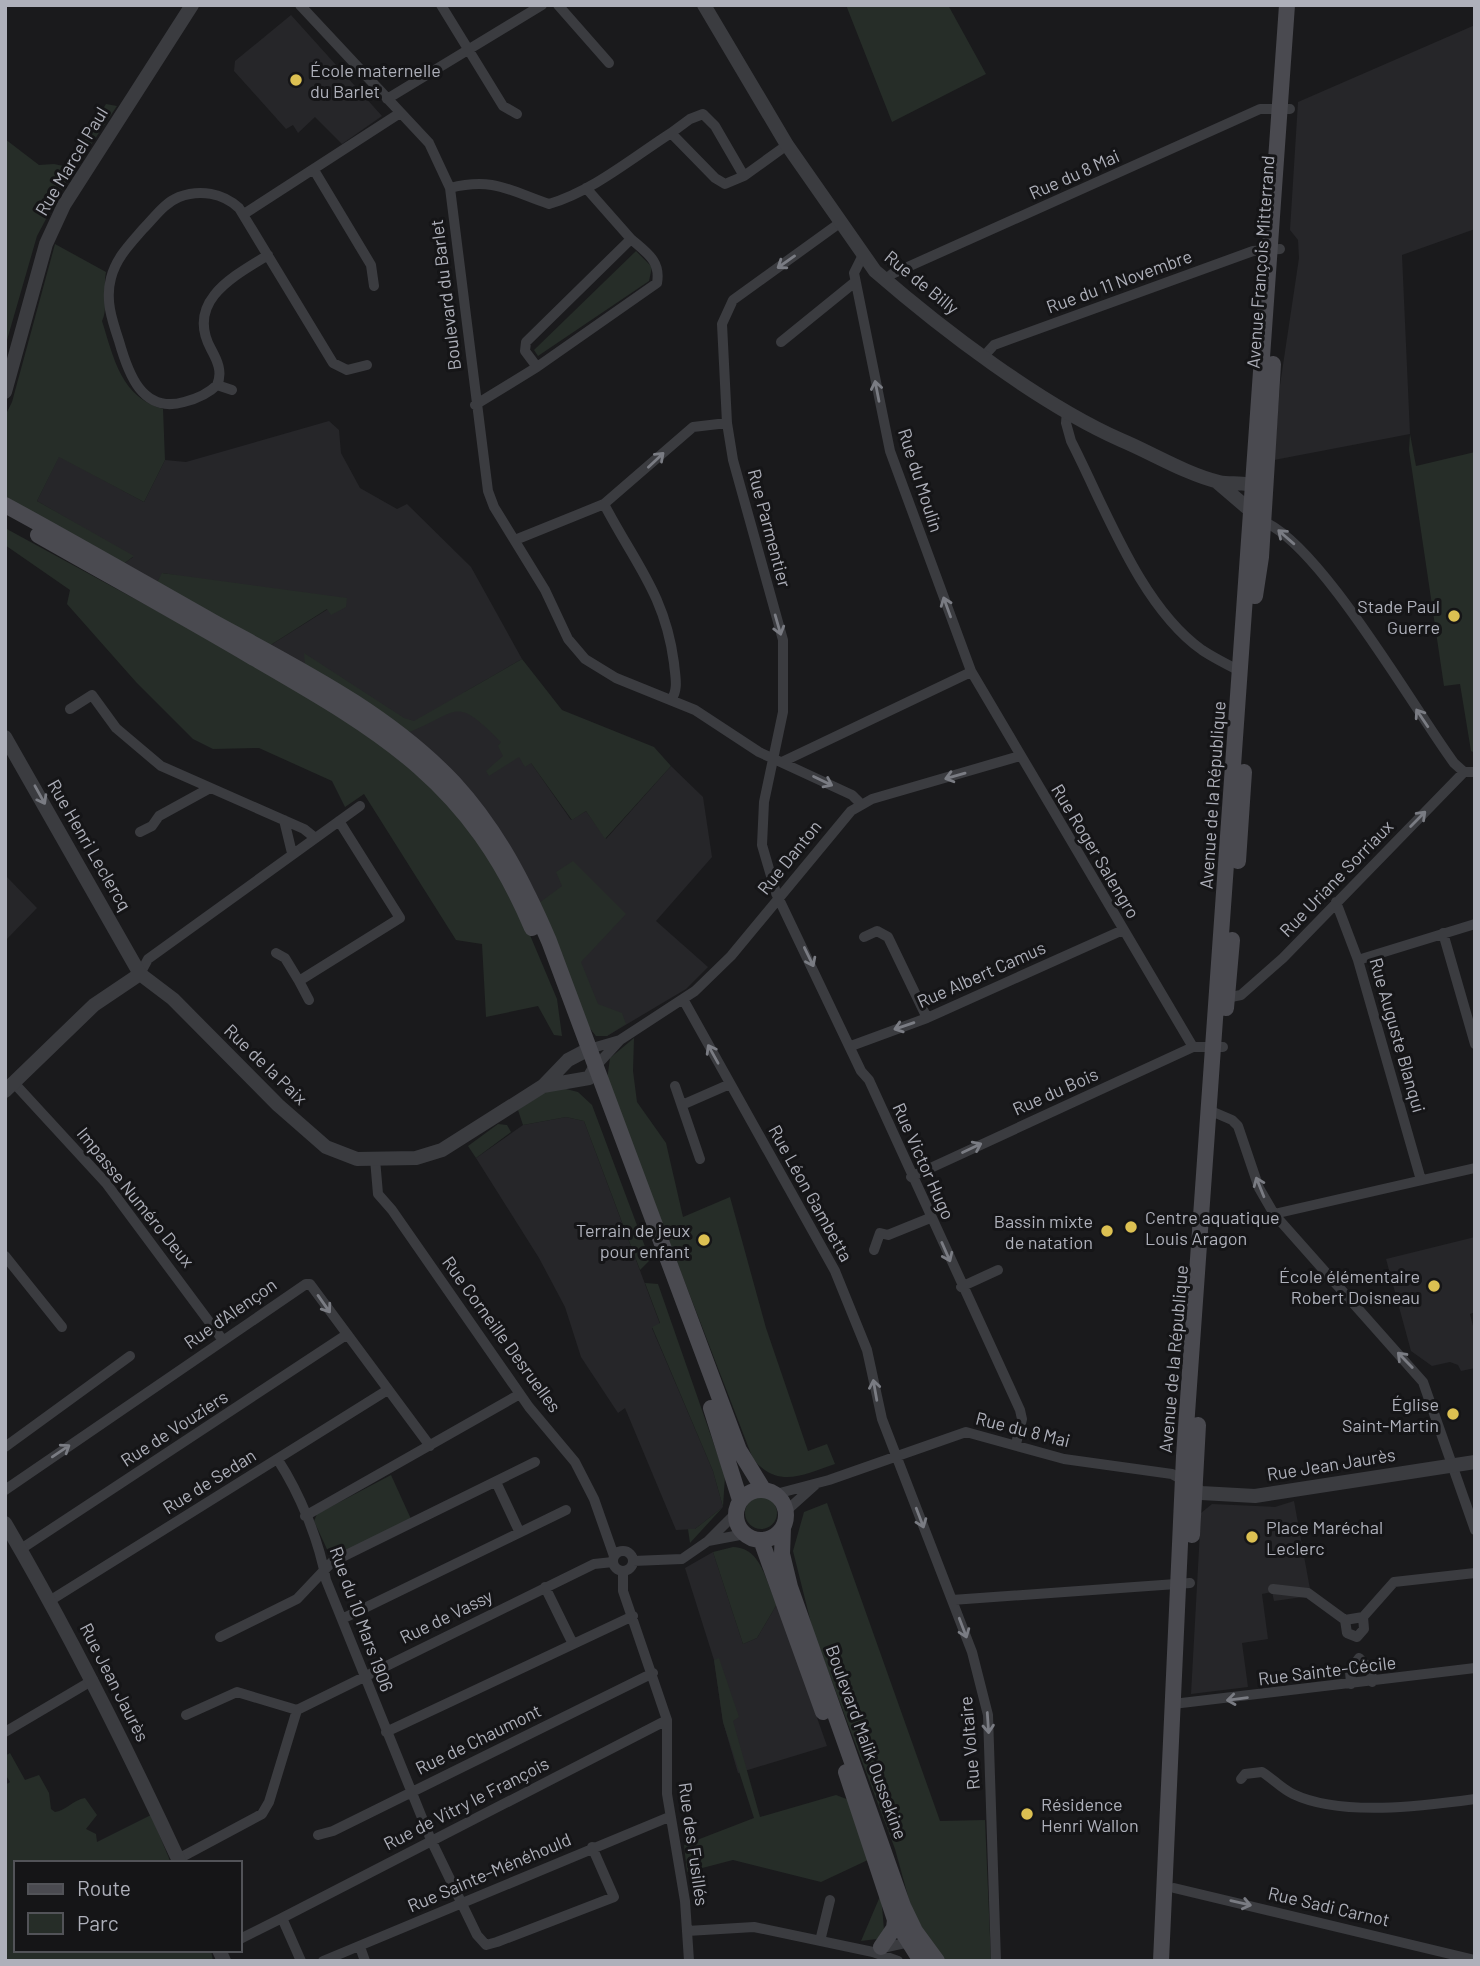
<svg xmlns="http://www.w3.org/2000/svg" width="1480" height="1966" viewBox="0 0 1480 1966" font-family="Barlow,sans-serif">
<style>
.built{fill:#262629}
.green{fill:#262d28}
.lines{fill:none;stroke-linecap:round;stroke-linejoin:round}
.minor{stroke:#3b3c40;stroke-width:10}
.tertiary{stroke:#3b3c40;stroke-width:14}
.secondary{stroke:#4a4a50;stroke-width:16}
.oneway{stroke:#7a7c83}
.poi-dot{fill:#dcc052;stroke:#151517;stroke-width:2.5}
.labels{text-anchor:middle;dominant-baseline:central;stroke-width:6;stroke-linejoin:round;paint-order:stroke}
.poi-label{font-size:18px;fill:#aeb0ba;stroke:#151517;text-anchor:end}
.street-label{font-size:18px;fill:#aeb0ba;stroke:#151517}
</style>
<rect width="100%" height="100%" fill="#1a1a1c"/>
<path class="built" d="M291,15L382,116L342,144L315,117L298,133L293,125L286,129L234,71L235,61Z
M1475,25V229L1402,255L1410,434L1274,460L1280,385L1299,258L1298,240L1290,230L1298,102Z
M329,421L339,430L341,453L360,488L397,509L407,504L471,567L522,659L465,692L522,750L571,820L586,811L606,839L671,766L703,797L712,857L656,921L708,967L686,989L607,1036H596L589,1027L534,889L502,838L269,646L328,609L345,607L163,573L156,584L122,565L133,557L37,501L59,456L144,502L165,460L186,462Z
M5,875L37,908L5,941Z
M566,1117L584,1121L660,1324L652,1328L713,1471L723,1507L695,1529L676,1530L625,1408L618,1413L581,1357L565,1307L539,1258L476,1158L523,1125Z
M1475,1237V1312L1470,1314L1475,1334V1368L1461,1371L1458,1365L1450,1362L1432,1366L1411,1351L1386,1259Z
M1294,1501L1310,1589L1303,1597L1274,1601L1272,1592L1262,1594L1268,1639L1242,1643L1248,1687L1191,1694L1201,1513L1212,1504L1275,1507Z
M713,1552L743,1644L757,1638L777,1604L827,1746L738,1773L723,1722L714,1660L685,1568Z"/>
<path class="green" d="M846,5H948L986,74L892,122Z
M106,104L117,106L64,185L37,236L5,347V139L39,165L54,164L68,167Z
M55,244L106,272C103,287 108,310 102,321C114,359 121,397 163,409L165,460L144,502L59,457L37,501L134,556L122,565L5,499V416L12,402Z
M636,251L652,267L649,281L538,356L534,350Z
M1410,434L1416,466L1475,452V753L1471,751L1460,684L1444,686L1409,450Z
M5,528L351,717L450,800L513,895L557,999L562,1036L554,1035L538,1006L486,1017L482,944L456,940L364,794L345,807L332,781L259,748L213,749L193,739L136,682L67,604L70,590L5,545Z
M162,573L347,598L346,607L331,615L327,609L269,646L156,584Z
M304,653L404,718L414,721L522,659L562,710L654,747L671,766L605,839L586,811L572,820L531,763L525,767L519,757L489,776L486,771L503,756L498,746L501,742C453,694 461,712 407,733L305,666Z
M573,861L626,914L581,962L598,1004L622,1013L626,1024L607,1036H596L589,1027L539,903L562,886L556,872Z
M634,1038L633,1071L637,1102L666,1143L683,1217L730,1197L766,1328L808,1451L827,1444L835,1464C803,1475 778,1489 753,1459L607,1080L610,1058Z
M562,1088L578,1092L592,1105L650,1260L640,1270L584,1121L566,1117L523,1125L518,1110L545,1092Z
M498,1124L507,1125L511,1132L476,1158L468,1146Z
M645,1283L658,1284L725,1476L723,1507L690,1543L688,1529H695L723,1507L713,1471L652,1327L660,1323Z
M391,1475L411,1519L331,1558L314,1521L317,1514Z
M745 1513a16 16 0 1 1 32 0a16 16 0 1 1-32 0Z
M827,1503L940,1821L985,1820L991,1961H945L919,1925L911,1907L895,1849L813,1631L793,1551L804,1512Z
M733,1547C763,1548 765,1583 777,1604L757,1638L743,1644L713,1552Z
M719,1658L739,1717L733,1721L760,1817L836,1795L849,1800L870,1859L821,1882L733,1860L687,1872L684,1845L754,1818L723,1722L714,1660Z
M10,1753L25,1780L39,1775L49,1793L51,1809L55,1812C67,1810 73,1800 85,1798L97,1815L86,1829L96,1834L97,1842L151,1815L171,1863H16V1950H211L213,1961H5V1785L10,1782L5,1774V1756Z
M881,1894L884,1930L877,1939L861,1941Z"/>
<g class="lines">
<path class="minor" d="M300,5L429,143L450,188L488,491L494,507L545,590L568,639L585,659L616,678L695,710L759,752L852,795L861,804
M441,5L503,106L517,114
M558,5L609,63
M387,99L542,5
M314,170L371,265L374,286
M744,176L715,126L703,114L690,119L671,133L715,178L725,184L744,176L787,145
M450,188C494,177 510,191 549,204C593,191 632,158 671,133
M586,188L631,239L526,342L525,351L537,367L657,283C661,261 647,253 631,239
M244,214L400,113
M841,222L733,300L722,324L727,423L733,460L783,640V712L764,802L762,845L776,893L861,1071L869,1080L1020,1410L1022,1419L1016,1444
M863,255L854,273L890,451L971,671L1193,1047
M885,280L892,274L1260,109H1290
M781,342L855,282
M984,356L994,345L1253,251L1280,249
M217,385C208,394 196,399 184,402C142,414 128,373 119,341C112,320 105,300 111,278C116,258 130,244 143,229C154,218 164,203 179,197C200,189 223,193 239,208L333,363L347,370L367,365
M217,385C223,372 217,360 211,349C185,301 234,276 268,255
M217,385L232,390
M475,405L537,367
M1067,411L1066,423L1071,441C1105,507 1140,606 1202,650C1214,658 1228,665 1240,671
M604,504C634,562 665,594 674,663C675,676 679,689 671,700
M1262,521C1319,542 1414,709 1454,763L1464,772H1475
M515,540L604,504L693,427L727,423
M70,709L92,695L116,728L161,766L304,829L314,837
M782,762L971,672
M284,820L292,853
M140,832L152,826L159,816L210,788
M1336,902L1358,960L1421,1180
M1443,933L1475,1044
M864,937L877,931L888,937L927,1018
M276,953L285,958L299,981L400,918L339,821
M1358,960L1475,924
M140,974L148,959L360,806
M299,981L309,1000
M683,999L835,1271L867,1350L882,1419L972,1652L988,1715L996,1961
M1221,999L1241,995L1283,958L1464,772
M851,1046L927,1018L1123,930
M589,1049L620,1040
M596,1066L620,1040L695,991L731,956L851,811L872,799L1020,756
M14,1083L106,1183L222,1339
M675,1086L700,1159
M682,1105L730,1084
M1211,1111L1232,1120L1238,1126L1259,1188L1274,1214L1423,1382L1475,1530
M375,1159L378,1194L392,1210L529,1407L575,1462L594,1499L614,1556
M911,1177L1193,1047H1223
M1274,1214L1475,1168
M874,1250L880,1233L888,1235L930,1218
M5,1256L62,1327
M961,1287L998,1270
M5,1447L130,1356
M278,1460C300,1494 319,1540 326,1580L431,1840L477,1935L486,1945L497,1942L614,1897L592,1847
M496,1482L519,1531
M5,1490L306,1284H310L430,1446
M776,1494L829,1480L966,1432L1064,1459L1172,1474L1185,1481
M786,1511L815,1485
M305,1516L520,1394
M708,1541L745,1534
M21,1549L346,1335
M613 1561a10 10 0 1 1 20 0a10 10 0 1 1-20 0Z
M633,1561L682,1559L708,1541L736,1513
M623,1572V1591L667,1720V1794L685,1901L689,1961
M545,1587L572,1642
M1273,1589L1308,1593L1345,1620
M51,1600L386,1391
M952,1600L1190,1583
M342,1619L566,1510
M220,1637L297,1599L332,1562L535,1462
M1357,1637L1364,1629L1363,1617L1394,1582L1475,1573
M1357,1637L1347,1633L1345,1620L1363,1617
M1351,1684L1350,1671L1359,1658L1371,1671L1372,1682
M1173,1704L1475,1668
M297,1710L594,1564L613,1562
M186,1715L237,1692L297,1710
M5,1732L93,1680
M386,1732L633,1616
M1241,1779L1245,1774L1262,1772C1272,1778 1282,1789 1293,1794C1341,1817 1423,1806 1475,1799
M318,1835L333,1831L653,1673
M178,1859L262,1814L269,1802L297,1710
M1174,1888L1475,1960
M282,1918L667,1720
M687,1931L754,1927L873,1952L898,1961
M240,1939L282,1918L301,1961
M820,1941L830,1900
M360,1947L365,1961
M878,1949L914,1941
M323,1961L669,1817"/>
<path class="tertiary" d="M704,5L787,145L875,271C943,330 1040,404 1121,440C1152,453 1186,474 1219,482C1232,485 1250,480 1259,490
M5,392L46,244L64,205L192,5
M1217,482L1258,517
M5,737L140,974L173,999L278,1105L326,1147L357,1159L416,1158L442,1150L543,1086L568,1060L589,1049
M543,1086L589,1078L596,1066
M5,1091L94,1005L140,974
M1188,1484L1201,1493L1255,1496L1475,1462
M5,1523C70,1634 126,1746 180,1863
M219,1950L224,1961"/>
<path class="secondary" d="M5,505C75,543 144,583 213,622C297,668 387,712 454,783C497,830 524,883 549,941L739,1450L763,1489
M38,535C110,576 183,616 254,658C384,733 471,783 532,928
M1255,596L1261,557L1273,364
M1238,861L1244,772
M1226,1008L1232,940
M711,1408L740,1500
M736 1515a25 25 0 1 1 50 0a25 25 0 1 1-50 0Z
M783,1528L782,1554L790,1587L903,1906L915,1931L937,1961
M1192,1535L1198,1425
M761,1540L823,1712
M846,1772L895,1920L921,1961
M881,1947L894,1928L895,1920
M1161,1961L1184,1456L1287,5"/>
</g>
<defs><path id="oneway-shaft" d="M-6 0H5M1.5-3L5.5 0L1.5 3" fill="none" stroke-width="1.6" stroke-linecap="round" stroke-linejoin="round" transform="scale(1.75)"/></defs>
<g class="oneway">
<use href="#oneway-shaft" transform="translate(786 262) rotate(145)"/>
<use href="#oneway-shaft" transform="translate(877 391) rotate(-101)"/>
<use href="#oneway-shaft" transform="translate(656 460) rotate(-43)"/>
<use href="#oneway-shaft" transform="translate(1286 537) rotate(-139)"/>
<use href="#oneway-shaft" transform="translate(947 607) rotate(-110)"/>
<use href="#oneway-shaft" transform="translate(778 625) rotate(74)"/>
<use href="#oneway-shaft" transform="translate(1422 718) rotate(-124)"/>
<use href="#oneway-shaft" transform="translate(955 776) rotate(164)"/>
<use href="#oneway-shaft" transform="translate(823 781) rotate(26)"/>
<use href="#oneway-shaft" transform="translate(40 795) rotate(61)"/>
<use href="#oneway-shaft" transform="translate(1418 819) rotate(-45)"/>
<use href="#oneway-shaft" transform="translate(809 957) rotate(64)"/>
<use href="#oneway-shaft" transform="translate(904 1026) rotate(161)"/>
<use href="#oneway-shaft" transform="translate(713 1054) rotate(-119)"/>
<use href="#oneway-shaft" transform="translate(972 1148) rotate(-25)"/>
<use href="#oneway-shaft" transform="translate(1260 1187) rotate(-112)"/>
<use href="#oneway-shaft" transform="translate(946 1252) rotate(66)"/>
<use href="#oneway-shaft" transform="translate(324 1304) rotate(55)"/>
<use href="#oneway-shaft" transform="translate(1405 1360) rotate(-134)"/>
<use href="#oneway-shaft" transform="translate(875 1390) rotate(-100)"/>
<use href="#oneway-shaft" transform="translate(61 1451) rotate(-34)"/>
<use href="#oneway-shaft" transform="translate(920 1518) rotate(69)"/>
<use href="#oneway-shaft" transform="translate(963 1628) rotate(69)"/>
<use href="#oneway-shaft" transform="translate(1237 1699) rotate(173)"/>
<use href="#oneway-shaft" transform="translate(988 1723) rotate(86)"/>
<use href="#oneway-shaft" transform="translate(1241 1903) rotate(13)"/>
</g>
<g class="poi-dot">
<circle cx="296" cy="80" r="7"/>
<circle cx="1454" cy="616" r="7"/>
<circle cx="1131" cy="1227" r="7"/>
<circle cx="1107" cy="1231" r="7"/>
<circle cx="704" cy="1240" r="7"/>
<circle cx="1434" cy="1286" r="7"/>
<circle cx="1453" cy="1414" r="7"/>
<circle cx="1252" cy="1537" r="7"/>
<circle cx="1027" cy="1814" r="7"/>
</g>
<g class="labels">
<g class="poi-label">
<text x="310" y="70" text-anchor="start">École maternelle<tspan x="310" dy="21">du Barlet</tspan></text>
<text x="1440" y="606">Stade Paul<tspan x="1440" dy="21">Guerre</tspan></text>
<text x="1145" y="1217" text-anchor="start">Centre aquatique<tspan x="1145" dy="21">Louis Aragon</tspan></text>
<text x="1093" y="1221">Bassin mixte<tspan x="1093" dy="21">de natation</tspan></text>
<text x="690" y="1230">Terrain de jeux<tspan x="690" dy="21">pour enfant</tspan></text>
<text x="1420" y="1276">École élémentaire<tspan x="1420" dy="21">Robert Doisneau</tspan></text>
<text x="1439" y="1404">Église<tspan x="1439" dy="21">Saint-Martin</tspan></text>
<text x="1266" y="1527" text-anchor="start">Place Maréchal<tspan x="1266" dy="21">Leclerc</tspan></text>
<text x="1041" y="1804" text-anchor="start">Résidence<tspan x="1041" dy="21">Henri Wallon</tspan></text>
</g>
<g class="street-label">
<text transform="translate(71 161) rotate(-59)">Rue Marcel Paul</text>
<text transform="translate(1074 174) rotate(-24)">Rue du 8 Mai</text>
<text transform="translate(1260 262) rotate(-86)">Avenue François Mitterrand</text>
<text transform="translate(1119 281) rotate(-20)">Rue du 11 Novembre</text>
<text transform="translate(922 282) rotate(39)">Rue de Billy</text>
<text transform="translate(445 295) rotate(-97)">Boulevard du Barlet</text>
<text transform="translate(921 480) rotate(72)">Rue du Moulin</text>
<text transform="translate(770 528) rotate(75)">Rue Parmentier</text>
<text transform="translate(1212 795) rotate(-86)">Avenue de la République</text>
<text transform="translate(90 845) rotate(60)">Rue Henri Leclercq</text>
<text transform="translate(1096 851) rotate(59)">Rue Roger Salengro</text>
<text transform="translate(789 857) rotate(-51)">Rue Danton</text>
<text transform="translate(1336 878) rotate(-46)">Rue Uriane Sorriaux</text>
<text transform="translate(981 974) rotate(-24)">Rue Albert Camus</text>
<text transform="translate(1398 1035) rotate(74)">Rue Auguste Blanqui</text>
<text transform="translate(266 1064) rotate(44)">Rue de la Paix</text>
<text transform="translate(1055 1091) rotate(-24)">Rue du Bois</text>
<text transform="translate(924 1161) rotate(66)">Rue Victor Hugo</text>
<text transform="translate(811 1193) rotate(61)">Rue Léon Gambetta</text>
<text transform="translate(136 1197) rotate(51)">Impasse Numéro Deux</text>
<text transform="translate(230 1313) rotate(-35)">Rue d'Alençon</text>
<text transform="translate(502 1334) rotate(54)">Rue Corneille Desruelles</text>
<text transform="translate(1173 1359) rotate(-85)">Avenue de la République</text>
<text transform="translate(174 1428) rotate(-33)">Rue de Vouziers</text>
<text transform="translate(1023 1429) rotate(14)">Rue du 8 Mai</text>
<text transform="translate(1331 1464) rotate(-9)">Rue Jean Jaurès</text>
<text transform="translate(209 1481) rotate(-32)">Rue de Sedan</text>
<text transform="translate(446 1616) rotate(-26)">Rue de Vassy</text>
<text transform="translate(362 1619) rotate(70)">Rue du 10 Mars 1906</text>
<text transform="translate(1327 1670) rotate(-7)">Rue Sainte-Cécile</text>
<text transform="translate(115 1682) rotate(63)">Rue Jean Jaurès</text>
<text transform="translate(478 1739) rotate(-26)">Rue de Chaumont</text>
<text transform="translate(867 1742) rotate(70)">Boulevard Malik Oussekine</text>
<text transform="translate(969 1743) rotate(-95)">Rue Voltaire</text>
<text transform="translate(466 1803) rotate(-27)">Rue de Vitry le François</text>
<text transform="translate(694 1844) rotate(82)">Rue des Fusillés</text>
<text transform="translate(489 1872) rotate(-23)">Rue Sainte-Ménéhould</text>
<text transform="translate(1329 1906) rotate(13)">Rue Sadi Carnot</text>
</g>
</g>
<rect width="1480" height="1966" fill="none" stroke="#aeb0ba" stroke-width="14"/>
<rect x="14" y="1861" width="228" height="91" fill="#151517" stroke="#525358" stroke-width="2"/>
<rect x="28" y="1884" width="35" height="10" fill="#4a4a50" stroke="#525358" stroke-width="2"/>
<text x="77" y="1896" font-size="21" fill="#aeb0ba">Route</text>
<rect x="28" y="1913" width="35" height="21" fill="#262d28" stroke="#525358" stroke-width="2"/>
<text x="77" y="1931" font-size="21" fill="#aeb0ba">Parc</text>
</svg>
